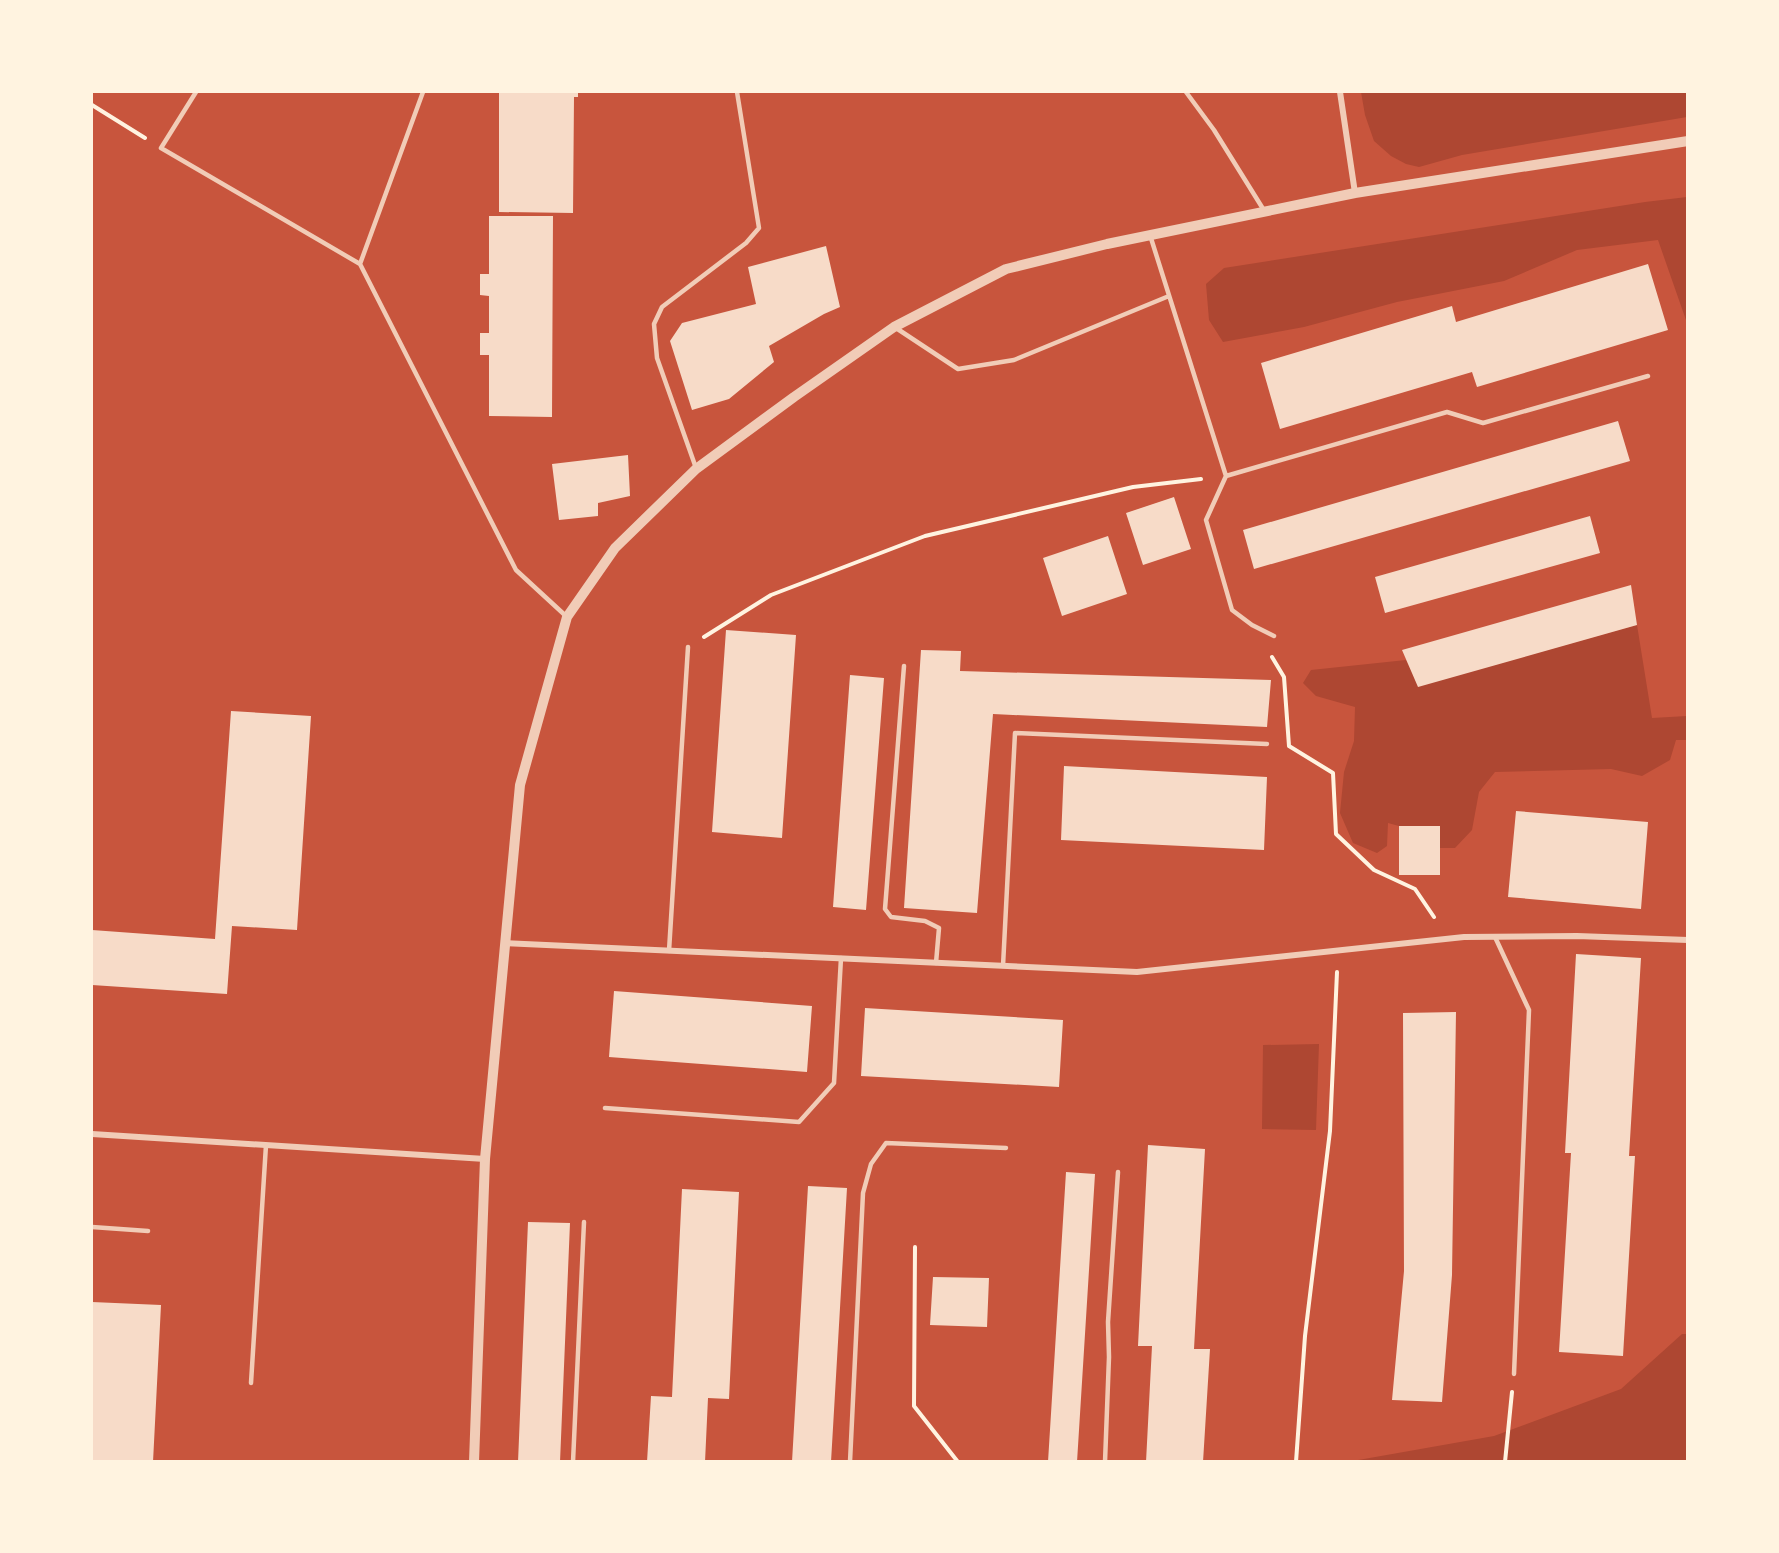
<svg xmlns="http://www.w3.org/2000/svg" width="1779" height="1553" viewBox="0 0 1779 1553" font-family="'Work Sans',sans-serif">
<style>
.green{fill:#ae4732}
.building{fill:#f7dbc8}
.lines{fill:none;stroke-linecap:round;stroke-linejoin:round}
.path{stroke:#fff3e0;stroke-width:4}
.service{stroke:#f1ccb7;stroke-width:4.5}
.minor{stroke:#f1ccb7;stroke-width:6}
.tertiary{stroke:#f1ccb7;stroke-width:10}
</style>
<rect width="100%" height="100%" fill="#c8553d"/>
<path class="green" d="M1361,92H1687V117L1462,155L1419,167L1406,164L1391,156L1374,141L1365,115Z
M1687,197V323L1658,240L1577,250L1504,281L1397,302L1304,327L1223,342L1209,320L1206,284L1224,268L1645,202Z
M1637,625L1652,718L1687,716V740H1676L1670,760L1642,776L1611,769L1495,772L1479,792L1472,830L1455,848H1440L1399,826L1388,823L1387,846L1377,853L1353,843L1340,813L1344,772L1354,741L1355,707L1316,696L1303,683L1311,670L1406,660L1419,686Z
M1319,1044L1316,1130L1262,1129L1263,1045Z
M1682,1334H1687V1461L1347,1462L1494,1436L1621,1389Z"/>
<path class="building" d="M499,92H578V97H574L573,213L499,212Z
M489,216H553L552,417L489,416V355H480V333H489V296L480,295V274H489Z
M826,246L840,307L824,314L769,346L774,362L729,399L692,410L670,341L682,323L756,304L748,267Z
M1648,264L1668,330L1477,387L1472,372L1280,429L1261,363L1452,306L1456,322Z
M1618,421L1630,461L1254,569L1243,530Z
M628,455L630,496L598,503V516L559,520L552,464Z
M1174,497L1191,549L1143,565L1126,513Z
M1590,516L1600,553L1385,613L1375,577Z
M1108,536L1127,594L1062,616L1043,558Z
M1631,585L1637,625L1418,687L1402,650Z
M726,630L796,635L782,838L712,832Z
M921,650L961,651L960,671L1271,680L1267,727L993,714L977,913L904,908Z
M850,675L884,678L866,910L833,907Z
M231,711L311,716L297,930L232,926L227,994L92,985V930L215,939Z
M1064,766L1267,777L1264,850L1061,840Z
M1516,811L1648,822L1641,909L1508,897Z
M1399,826H1440V875H1399Z
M1576,954L1641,958L1629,1156H1635L1623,1356L1559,1352L1571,1153H1565Z
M614,991L812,1006L807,1072L609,1057Z
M865,1008L1063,1020L1059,1087L861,1076Z
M1456,1012L1452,1275L1442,1402L1392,1400L1404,1271L1403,1013Z
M1148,1145L1205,1149L1194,1349H1210L1203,1462H1146L1152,1346H1138Z
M1066,1172L1095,1174L1077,1462H1048Z
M808,1186L847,1188L831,1462H792Z
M682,1189L739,1192L729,1399L708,1398L705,1462H647L651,1396L672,1397Z
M528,1222L570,1223L560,1462H518Z
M933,1277L989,1278L987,1327L930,1325Z
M92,1302L161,1305L153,1462H92Z"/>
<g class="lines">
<path class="path" d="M92,105L145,138
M704,637L771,595L925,536L1133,487L1201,479
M1272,657L1284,677L1289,746L1333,773L1336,834L1374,870L1415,889L1434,917
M915,1247L914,1406L958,1462
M1296,1462L1305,1336L1330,1131L1337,972
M1505,1462L1512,1392"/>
<path class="service" d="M196,92L161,148L360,264
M423,92L360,264L516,570L567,617
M1186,92L1214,130L1265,212
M1150,235L1226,476L1447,412L1483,423L1648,376
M896,328L958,369L1014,360L1169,296
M696,468L657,358L654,324L662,307L746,243L759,228L737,92
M1226,476L1206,520L1232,610L1252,625L1274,636
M904,666L885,909L891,917L925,921L939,928L936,963
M1495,937L1529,1010L1514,1374
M669,951L688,647
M1003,966L1015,733L1267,744
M605,1108L799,1122L834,1083L841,958
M92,1227L148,1231
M251,1383L266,1145
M573,1462L584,1222
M850,1462L863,1193L871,1164L886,1143L1006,1148
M1105,1462L1109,1357L1108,1322L1118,1172"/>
<path class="minor" d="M1340,92L1355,193
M505,943L1137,972L1464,937L1577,936L1688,940
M92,1134L485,1159"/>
<path class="tertiary" d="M474,1462L485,1159L520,785L567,617L615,548L696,469L794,397L894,327L1006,269L1107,244L1355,193L1688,141"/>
</g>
<rect width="1779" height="1553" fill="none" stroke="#fff3e0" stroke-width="186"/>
</svg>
